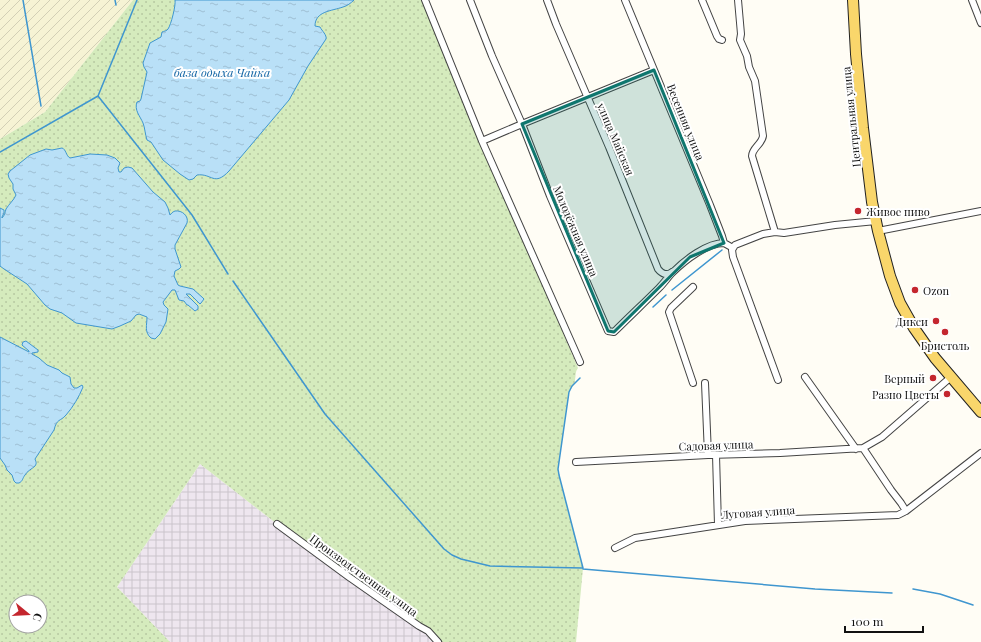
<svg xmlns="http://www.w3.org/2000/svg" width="981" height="642" viewBox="0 0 981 642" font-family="'Playfair Display',serif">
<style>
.industrial{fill:url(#industrial-grid)}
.farmland{fill:url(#farmland-furrows)}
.grass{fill:url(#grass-dots);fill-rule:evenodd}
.water{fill:url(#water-ripples);stroke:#3f96cf}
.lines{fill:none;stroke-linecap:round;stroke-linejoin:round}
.stream{stroke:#3f96cf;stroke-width:1.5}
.minor-casing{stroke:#444;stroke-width:8}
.primary-casing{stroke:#222;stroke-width:12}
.minor{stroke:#fff;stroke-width:6}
.primary{stroke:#f9d66b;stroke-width:10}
.marked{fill:#0f766e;fill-opacity:0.2;stroke:#0f766e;stroke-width:3;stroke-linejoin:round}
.poi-dot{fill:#c4262e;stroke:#fff;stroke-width:1.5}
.labels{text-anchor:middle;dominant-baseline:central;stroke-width:4;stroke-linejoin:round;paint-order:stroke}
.street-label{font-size:11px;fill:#111;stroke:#fff}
.poi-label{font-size:11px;fill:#111;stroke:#fff;text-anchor:end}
.water-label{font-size:12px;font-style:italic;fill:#1768a6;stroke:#fff}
</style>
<defs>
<pattern id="industrial-grid" width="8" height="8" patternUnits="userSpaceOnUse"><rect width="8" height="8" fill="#eee6ef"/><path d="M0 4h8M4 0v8" fill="none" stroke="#cbc4cc"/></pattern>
<pattern id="farmland-furrows" width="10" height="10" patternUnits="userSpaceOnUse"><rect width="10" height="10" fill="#f6f3d4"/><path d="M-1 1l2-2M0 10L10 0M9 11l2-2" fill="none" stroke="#d2cfb5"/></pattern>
<pattern id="grass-dots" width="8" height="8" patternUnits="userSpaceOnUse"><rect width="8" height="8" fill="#d5ebbd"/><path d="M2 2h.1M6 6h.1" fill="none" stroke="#b6c8a1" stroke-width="1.8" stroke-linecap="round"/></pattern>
<pattern id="water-ripples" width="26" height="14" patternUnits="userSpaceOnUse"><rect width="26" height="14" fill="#b9e0f7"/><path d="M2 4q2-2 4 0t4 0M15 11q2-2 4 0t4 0" fill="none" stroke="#9ebfd3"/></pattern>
</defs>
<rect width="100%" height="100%" fill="#fffdf5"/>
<path class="industrial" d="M200,464L277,524L438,642H170L117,587Z"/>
<path class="farmland" d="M0,0H133L45,112L0,139Z"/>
<path class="grass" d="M133,0H425L482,141L578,368C575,372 576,375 575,380C575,385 571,388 569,392L558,469L559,475L583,568L576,642H438L277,524L200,464L117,587L170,642H0V139L45,112ZM16,602H40V626H16Z"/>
<path class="water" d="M175,0H354C351,3 347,6 343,7C332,11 315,11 315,26L320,27C322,31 327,35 326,39L308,66L289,100L229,171C214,187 212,173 197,175L193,179L189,180L180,174L163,160L151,142L147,140C145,134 145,128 143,123C140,116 134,110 137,102L140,101L141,99L147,72L144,67L143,63L150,43L161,37L162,32C164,31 167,31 168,29C171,25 176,5 175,0Z
M62,148C66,149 66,156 70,158L90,154L107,155L115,158L120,163L118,168L119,172H121L124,168L128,167L132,168L153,192L165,202L168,208L170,215C171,214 172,212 175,211C182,210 189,216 187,223L175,245V249L181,267L179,269L175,271L174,276L178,285L180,286L193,289L203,298L204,299L201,303L200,304L190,294H186L198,306V309L195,311L188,305H187L184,301L179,300L175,290H172L163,302L164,305L168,309L166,322L160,334L155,339L151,338C144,332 147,325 147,317L139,314L136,315L131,321L120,326L112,329L76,323L62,313L50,309L45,305L27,284L4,269L0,266V208L4,210V213L2,217V218C5,215 5,212 6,209C9,204 14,200 16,195L13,189V184L9,178L8,174L10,171L30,155L46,149L52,150Z
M0,337L29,352V351L22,345L23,342L26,341L38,350V352L32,353V354L39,358L47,365L59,370L62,373L70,377L71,384L74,388H77L82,385L83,387C79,397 73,407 66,415C60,422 57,418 54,430L35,459C36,462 37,463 35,466C32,469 27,471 25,475C22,479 23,481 19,483H16L14,481L12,475L7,470L5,465L0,458Z"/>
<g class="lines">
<path class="stream" d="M23,0L41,106
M115,0L116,5
M98,96L192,215L228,274
M0,152L98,96L137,0
M233,281L325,414L444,549L452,555L461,559L490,566L583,568L559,475L558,469L569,392L572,386L580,378
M672,290L722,250
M653,307L666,295
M583,569L815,589L892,593
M913,589L940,594L973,605"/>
<defs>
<path id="minor" d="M425,0L482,141L580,362
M470,0L492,56L522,124L550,196L608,331L614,332C629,317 644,303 659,288C664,283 668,277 673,272C685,260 707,243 724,243
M547,0L556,24L609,147L658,269C662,274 667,276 672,272
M625,0L710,205L722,236L724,243L733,248
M702,0L717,36L719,39L722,40
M738,0L741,34L740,40L747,56L749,67L755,81L763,136C762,144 752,148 752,156L775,232
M972,0L981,23
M482,141L522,124L654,70
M878,231L981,211
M805,377L856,449
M778,380L733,257L732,250L735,245L763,234L775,232L784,233L835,225L876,221
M693,383L669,312L671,308L693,287
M705,383L708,455
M863,448L891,490L901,503L906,511
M716,455L718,525
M576,462L708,455L780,453L863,448L882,437L951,377
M277,524L349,577L419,626L428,631L438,642
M615,548L635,538L745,521L898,515L906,511L981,453"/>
<path id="primary" d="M853,0L856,54L863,128L872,202L878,231L890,276L900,303L914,328L935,358L981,412"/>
</defs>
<use href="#minor" class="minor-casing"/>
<use href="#primary" class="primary-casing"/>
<use href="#minor" class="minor"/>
<use href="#primary" class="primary"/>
</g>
<path class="marked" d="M654,70L724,243L690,257L614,332L608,331L522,124Z"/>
<g class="poi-dot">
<circle cx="858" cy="211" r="4"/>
<circle cx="915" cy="290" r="4"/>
<circle cx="936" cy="321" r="4"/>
<circle cx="945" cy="332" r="4"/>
<circle cx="933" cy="378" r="4"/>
<circle cx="947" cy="394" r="4"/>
</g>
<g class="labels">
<g class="street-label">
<text transform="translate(851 117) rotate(-96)">Центральная улица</text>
<text transform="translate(686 122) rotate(68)">Весенняя улица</text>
<text transform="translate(616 139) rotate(67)">улица Майская</text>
<text transform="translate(576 231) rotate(67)">Молодёжная улица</text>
<text transform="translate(716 445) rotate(-2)">Садовая улица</text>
<text transform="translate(758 512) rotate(-4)">Луговая улица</text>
<text transform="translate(364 575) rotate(36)">Производственная улица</text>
</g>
<g class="poi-label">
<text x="866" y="211" text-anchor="start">Живое пиво</text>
<text x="923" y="290" text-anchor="start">Ozon</text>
<text x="928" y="321">Дикси</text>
<text x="945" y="345" text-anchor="middle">Бристоль</text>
<text x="925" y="378">Верный</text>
<text x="939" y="394">Разно Цветы</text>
</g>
<g class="water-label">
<text x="222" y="72">база одыха Чайка</text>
</g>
</g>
<g transform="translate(28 614) rotate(108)"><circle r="19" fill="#ffffff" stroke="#a0a0a0"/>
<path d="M0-3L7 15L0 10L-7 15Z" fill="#c4262e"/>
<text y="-6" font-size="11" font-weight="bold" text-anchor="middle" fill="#111111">С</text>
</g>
<path d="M845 626v6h78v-6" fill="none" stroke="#111111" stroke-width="2"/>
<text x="851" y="626" font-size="12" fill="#111111" stroke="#ffffff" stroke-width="3" paint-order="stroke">100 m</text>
</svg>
